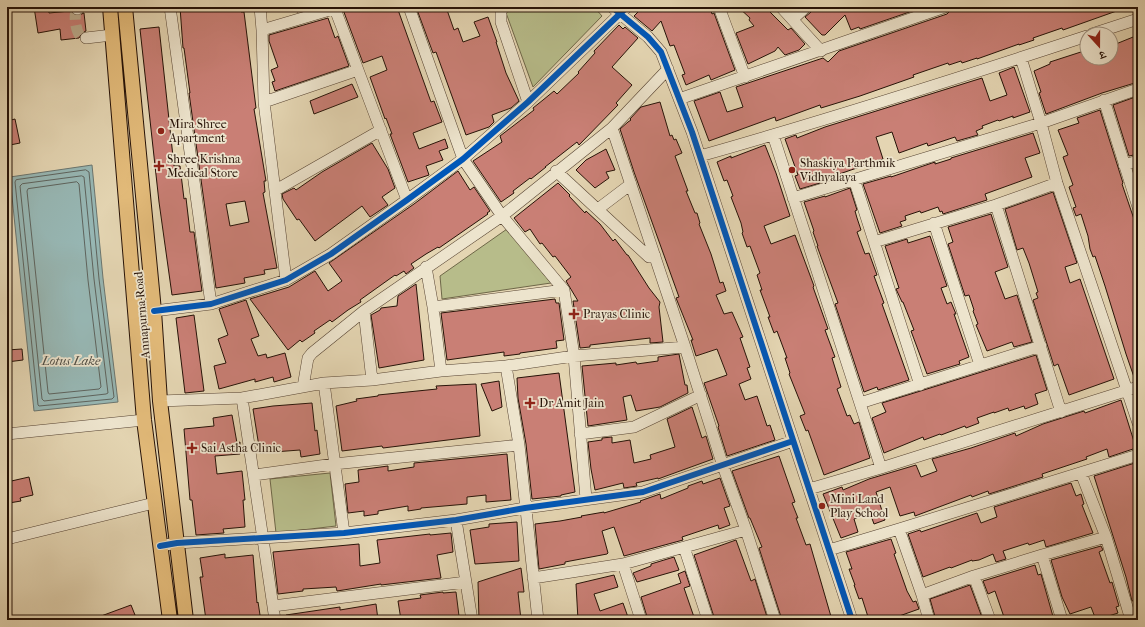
<svg xmlns="http://www.w3.org/2000/svg" width="1145" height="627" viewBox="0 0 1145 627" font-family="'IM FELL French Canon','Noto Serif Devanagari',serif">
<style>
.green{fill:#b7bc8a;stroke:#6e6748}
.water{fill:#97b7b4;stroke:#6a756f}
.lines{fill:none;stroke-linecap:round;stroke-linejoin:round}
.shore{stroke:#5e645e;stroke-width:1}
.building{fill:#c97f75;stroke:#261207;fill-rule:evenodd}
.minor-tunnel{stroke:#beae90;stroke-width:11;stroke-dasharray:11 5.5;stroke-linecap:butt}
.minor-casing{stroke:#564332;stroke-width:12}
.major-casing{stroke:#261207;stroke-width:16}
.minor{stroke:#ede4cd;stroke-width:11}
.major{stroke:#e2ba79;stroke-width:14}
.cycleway-casing{stroke:#ede4cd;stroke-width:8}
.cycleway{stroke:#0057b8;stroke-width:6}
.poi-dot{fill:#8f2418;stroke:#ede4cd;stroke-width:1.5}
.labels{text-anchor:middle;dominant-baseline:central;stroke-width:3.5;stroke-linejoin:round;paint-order:stroke}
.poi-label{font-size:12px;fill:#261207;stroke:#ede4cd;text-anchor:start}
.street-label{font-size:12px;fill:#261207;stroke:#ede4cd}
.water-label{font-size:13px;font-style:italic;fill:#4e4c44;stroke:#ede4cd}
</style>
<rect width="100%" height="100%" fill="#e4d5b2"/>
<filter id="stains"><feTurbulence type="fractalNoise" baseFrequency=".005" numOctaves="4"/><feColorMatrix values="0 0 0 0 .2 0 0 0 0 .09 0 0 0 0 .02 0 0 0 .5 -.17"/></filter>
<radialGradient id="worn" r=".72"><stop offset=".6" stop-color="#630" stop-opacity="0"/><stop offset="1" stop-color="#630" stop-opacity=".3"/></radialGradient>
<path class="green" d="M513,7H594L602,16L533,87L505,10Z
M1138,166V202L1128,169Z
M507,229L551,283L442,299L440,276Z
M330,473L336,526L276,533L270,479Z"/>
<path class="water" d="M92,165L103,278L118,402L34,411L10,177Z"/>
<g class="lines">
<path class="shore" d="M86,170L89,172L99,279L114,397L112,399L39,406L38,405L15,182L16,180Z
M82,176L84,177L94,279L108,393L106,394L44,401L42,399L20,186L22,184Z
M77,182L79,184L88,280L101,387L99,389L49,394L48,392L27,191L28,189Z"/>
</g>
<path class="building" d="M34,7H48L49,13L70,11L73,15L77,16L84,13L86,31L82,33L79,38L61,40L60,29L38,33Z
M180,7H241V12H244L256,108L254,109L266,181H264L265,192L263,193L277,268L264,270L265,274L244,278L245,283L216,288L189,93H190L184,48H183ZM245,201L249,222L230,226L226,204Z
M295,7H315L297,12Z
M342,7H397L431,102L434,101L442,122L413,133L419,149L445,139L448,148L439,151L443,160L426,166L429,175L408,182L390,134H392L386,118L385,119L370,77L387,70L382,56L363,63Z
M416,7H446L454,30L458,28L463,42L480,36L474,22L488,17L497,42H496L506,73L519,101L511,108L492,115L494,122L489,127L466,135L436,52L433,53Z
M643,7H710L712,14L714,13L735,70L711,80L709,75L686,85L682,75L685,74L674,45L670,46L661,21L652,31L634,16Z
M738,7H774L770,12L788,30L791,28L805,44L799,50L785,55L778,47L775,51L748,64L736,33L754,26L749,20L750,18Z
M813,7H924L860,29L859,27L851,30L845,15L825,35H822L805,17L811,12Z
M952,7H1125V8L1063,30L1062,28L1033,38L1034,40L1019,45V44L977,59V58L962,63L961,61L949,65L948,63L913,75L914,77L860,96L821,108L820,105L776,121L775,117L709,141L694,101L720,92L727,112L743,107L736,87L823,58L828,62L839,51L947,14L950,11Z
M328,18L335,38L338,36L349,66L275,91L272,82L275,81L271,70L278,67L269,41V35Z
M619,25L623,29L625,27L638,38L612,67L632,85L616,103L618,105L579,145L577,142L545,167H546L531,179L530,178L513,191L514,193L501,202L473,161L502,142L500,136L534,110L533,108L543,100L554,91L557,94L579,73L578,72L595,53L594,51Z
M159,27L174,166H180L184,199L186,198L190,232H194L202,291L172,295L159,202L140,29Z
M1138,35V82L1102,93L1046,114L1039,93L1041,92L1034,71L1050,64V62L1087,50V58H1111V46Z
M1014,67L1030,112L1013,118V116L999,121L998,120L982,126L983,128L976,131L978,135L957,141L955,137L928,146L927,143L899,153L892,132L876,137L883,159L819,181L820,183L800,189L795,176L798,175L785,139L796,135L797,138L825,127L982,78L990,101L1007,95L999,73Z
M352,84L358,97L314,114L310,101Z
M1138,96V154L1129,156L1113,105Z
M660,102L670,136L672,135L674,140L676,139L682,153L675,156L688,191H686L695,213H697L700,223L699,224L711,254L720,283L723,282L726,291L716,295L724,314L732,312L743,337L740,338L750,367L747,368L751,379L739,384L745,400L757,396L767,426L770,425L775,440L727,456L718,427L719,426L704,383L727,375L717,349L696,356L691,340H693L676,298L679,297L634,172L620,129L628,122L631,120L630,119L641,107Z
M1100,110L1123,183L1122,184L1136,225H1138V380H1135L1126,354L1105,286L1095,256L1093,257L1090,249L1088,236L1081,214L1076,216L1073,208L1076,207L1069,187L1073,185L1063,157L1068,155L1058,130L1079,123L1077,118Z
M15,119L20,143L10,145L7,133V121Z
M1033,133L1040,153L1025,158L1032,177L985,194L987,200L943,214L942,211L940,212L938,207L921,213L920,211L905,216L906,220L900,222L902,226L880,233L863,184L891,176V177L935,162V164L951,159V158Z
M372,143L388,169L395,188L382,197L388,205L370,217L362,206L315,241L299,219L297,220L283,199L282,194L294,188L296,190L322,172Z
M765,145L776,173L790,216L764,226L771,244L795,235L814,286L813,287L828,329L825,330L835,357L832,358L841,387L837,389L847,416L850,415L854,424L859,422L870,458L824,475L808,430L806,431L800,416L805,414L789,374L790,373L785,358H787L777,331L774,333L768,317H770L760,290H762L757,275L760,273L750,246L747,247L742,233L743,232L741,223L731,197L733,196L727,180L724,181L717,162L731,156V158Z
M606,149L615,170L606,172L609,178L595,188L576,170L586,160Z
M458,171L470,190L474,187L490,211L487,213L488,214L439,248L438,247L426,254L411,264L414,268L406,274L404,271L396,276L395,275L360,300L361,302L348,310L332,322L330,320L314,331L315,333L302,342L300,340L288,350L250,299L289,287L315,271L328,291L342,281L329,263L414,204Z
M558,183L570,195L569,196L585,213L586,211L600,224L613,241L615,239L627,255H628L649,288L660,302L659,307L663,342L650,343V338L590,345V347L580,348L573,301H578L566,281L571,277L555,256L553,257L542,243L540,244L530,229L525,232L514,218Z
M850,188L857,210L855,211L857,218L861,230L857,232L865,254L869,253L877,275L874,276L884,303L882,304L909,380L878,390L877,387L864,392L835,304L838,303L817,246H818L813,232L814,231L804,202L825,196V197Z
M1053,192L1077,263L1065,267L1070,283L1080,279L1114,379L1069,395L1058,364L1054,366L1033,300L1038,298L1036,293L1038,292L1029,263L1023,248L1017,250L1005,209Z
M991,214L1008,267L995,272L1005,299L1017,295L1032,342L1014,347L1012,342L987,351L976,325L978,324L973,311L974,310L969,295L965,296L948,244L953,242L948,227Z
M930,236L947,286L941,288L947,304L951,302L956,314H954L969,357L959,361L960,364L927,374L911,331L914,330L903,302H902L896,289L899,288L885,246L907,239L908,243Z
M416,284L424,360L379,368L371,315L380,310L381,308L397,306L398,296Z
M555,299L556,303H559L564,340L556,341L557,348L520,353V354L504,356V352L447,360L441,313Z
M246,300L259,336L251,339L258,356L266,354L267,358L285,353L291,377L274,382L273,377L255,382V379L219,389L214,366L226,363L218,339L228,335L219,309Z
M194,315L204,391L185,393L176,318Z
M22,349L23,360L7,362V350Z
M679,354L685,385H687L688,393L660,407L636,411L631,395L623,397L627,420L588,426L582,366L616,363V365L636,362L637,364L658,361V357Z
M1036,355L1047,390L1035,394L1038,404L1025,409L1024,406L1009,411L1008,408L994,413V412L977,418L979,423L966,428L965,426L941,435L940,434L924,440L923,437L884,453L872,418L886,412L882,403Z
M559,373L575,492L561,495V496L532,499L526,444L518,398L517,378Z
M499,381L502,407L492,411L481,384Z
M476,384L480,436L383,448L382,446L342,451L336,406L357,401L356,399L378,396V395L437,389L436,386Z
M1121,400L1136,448L1109,457L1107,449L1086,457L1087,459L1042,474L1043,477L989,494L988,491L972,497L971,495L915,516L914,512L900,516L890,487L876,492L885,520L874,524L870,513L854,519L858,532L841,538L823,494L842,487L843,490L869,479L916,465L921,477L937,471L932,459L971,448L1015,433L1016,436L1043,424L1084,411L1085,413Z
M312,403L315,431L317,430L320,454L301,457L300,450L260,453L253,409L273,406Z
M692,407L702,438L706,436L713,459L658,479V478L636,483L637,486L624,488L623,483L595,490L591,469L588,442L602,440V438L612,437V443L630,440L634,463L651,459L650,455L675,447L667,419Z
M232,415L237,443L240,442V454L215,456L217,474L242,471L245,500H243L245,527L223,529L224,533L196,535L192,500H190L184,429L214,426L213,418Z
M507,454L511,500L486,502V495L467,497V504L421,508V509L408,511V506L378,511V514L364,516V511L348,513L345,484L359,482L358,470L388,466V471L414,467V463Z
M779,456L795,502L792,503L798,518H796L806,545L810,544L832,620H782L759,548L762,547L750,518H749L732,471Z
M1138,462V599L1132,601L1126,577L1094,476Z
M29,477L33,495L20,498L21,501L9,503V500L7,501V482Z
M720,478L730,506L724,508L730,525L719,529L718,525L682,537L683,540L624,556L614,527L602,531L608,553L607,554L565,562V564L539,569L535,524L560,521L582,517L581,516L604,512V513L641,502L640,501L660,494L661,499L688,488V486L702,481L703,484Z
M1071,483L1076,496L1081,494L1084,504L1082,505L1093,533L1046,547L1044,540L1029,545L1028,543L1003,551L1006,559L996,562L993,554L979,560L972,561V560L951,568L950,567L923,577L908,534L920,530L921,532L977,513L981,523L997,517L994,507Z
M517,522L519,561L475,564L470,530L489,527V524Z
M451,533L453,552L437,555L441,578L381,585V584L337,591L336,587L303,589V591L278,594L273,552L359,544L360,566L380,563L377,540L430,534V535Z
M891,539L896,553L894,554L907,591L913,602L916,601L919,609L888,620H869L862,598L859,599L854,585H855L849,569H852L846,552Z
M736,540L751,581L755,579L768,620H715L694,555Z
M1101,546L1103,550L1099,552L1110,583L1112,582L1119,606L1116,607L1118,613L1096,620L1091,607L1070,614L1062,597L1051,560Z
M225,554V558L253,555L257,603L258,602L260,615L258,616V620H206L200,577H203L200,558Z
M674,557L679,570L637,582L633,573L651,566V564Z
M1035,565L1038,575L1041,574L1054,620H1005L995,591L988,594L983,581Z
M521,568L524,592H518L521,620H479L478,582Z
M685,571L690,586L684,588L695,620H648L641,597L681,583L678,574Z
M614,575L618,587L594,594L600,611L623,603L629,620H578L576,584Z
M970,585L983,620H936L930,599Z
M443,592V593L456,592L459,616L458,617V620H401L398,601L421,598L420,595Z
M376,604L378,620H287L286,615L340,607V610Z
M131,605L137,620H93V619Z"/>
<g class="lines">
<path class="minor-tunnel" d="M77,9C73,16 76,32 81,37L86,38"/>
<defs>
<path id="minor" d="M170,7L211,304
M260,7L262,30L264,102L286,280
M409,7L463,159L502,216L564,290L574,356L586,499
M503,7L501,12V22L528,102
M612,7L648,37L661,52L692,132L852,620
M719,7L745,77
M781,7L821,51
M77,9L81,7
M793,19L806,7
M262,30L333,9H335L407,200
M1092,34L1138,19
M86,38L112,35
M1021,58L1041,123L1057,183L1138,423
M679,99L945,7
M1104,100L1138,207
M264,102L358,70
M612,128L685,347L723,466L746,530L775,620
M773,135L881,468
M700,156C830,119 959,78 1087,36
M1124,165L1138,161
M556,171L649,257L655,256
M854,179L920,385
M276,190L381,130
M793,198L1041,123L1138,89
M996,205L1061,412
M598,209L631,184
M934,223L980,365
M874,242L996,205L1057,183
M426,267L433,307L441,371
M433,307L564,290
M154,311L211,304L286,280L331,254L407,200L463,159L528,102L627,7
M364,311L372,380
M506,366L519,445L538,620
M324,383L344,533
M303,387L308,358L312,353L364,311L502,216L612,128L668,69
M242,398L275,620
M160,401L242,398L324,383L372,380L441,371L506,366L574,356L685,347
M860,403L1041,346
M7,434L144,420
M580,434L634,427L701,395
M1081,473L1106,537L1131,620
M254,475L334,464L519,445
M809,489L881,468L1138,387
M456,520L472,620
M899,529L922,595L929,620
M7,539L154,503
M160,546L177,543L344,533L456,520L525,508L643,492L793,441
M684,547L708,620
M829,550L899,529L1138,455
M1042,555L1062,620
M623,564L641,620
M974,576L990,620
M533,578L623,564L746,530
M922,595L974,576L1042,555L1106,537
M273,606L466,582"/>
<path id="major" d="M110,7L144,420L170,620
M125,7L154,311L160,401L186,620"/>
</defs>
<use href="#minor" class="minor-casing"/>
<use href="#major" class="major-casing"/>
<use href="#minor" class="minor"/>
<use href="#major" class="major"/>
<defs>
<path id="cycleway" d="M612,7L648,37L661,52L692,132L852,620
M154,311L211,304L286,280L331,254L407,200L463,159L528,102L627,7
M160,546L177,543L344,533L456,520L525,508L643,492L793,441"/>
</defs>
<use href="#cycleway" class="cycleway-casing"/>
<use href="#cycleway" class="cycleway"/>
</g>
<g class="poi-dot">
<circle cx="161" cy="131" r="4"/>
<path d="M157 160h4v4h4v4h-4v4h-4v-4h-4v-4h4z"/>
<circle cx="792" cy="170" r="4"/>
<path d="M572 308h4v4h4v4h-4v4h-4v-4h-4v-4h4z"/>
<path d="M528 397h4v4h4v4h-4v4h-4v-4h-4v-4h4z"/>
<path d="M190 442h4v4h4v4h-4v4h-4v-4h-4v-4h4z"/>
<circle cx="822" cy="506" r="4"/>
</g>
<g class="labels">
<g class="poi-label">
<text x="169" y="124">Mira Shree<tspan x="169" dy="14">Apartment</tspan></text>
<text x="167" y="159">Shree Krishna<tspan x="167" dy="14">Medical Store</tspan></text>
<text x="800" y="163">Shaskiya Parthmik<tspan x="800" dy="14">Vidhyalaya</tspan></text>
<text x="583" y="314">Prayas Clinic</text>
<text x="539" y="403">Dr Amit Jain</text>
<text x="201" y="448">Sai Astha Clinic</text>
<text x="830" y="499">Mini Land<tspan x="830" dy="14">Play School</tspan></text>
</g>
<g class="street-label">
<text transform="translate(142 315) rotate(-95)">Annapurna Road</text>
</g>
<g class="water-label">
<text x="71" y="360">Lotus Lake</text>
</g>
</g>
<rect width="1145" height="627" fill="none" stroke="#e4d5b2" stroke-width="24"/>
<rect x="8" y="8" width="1129" height="611" fill="none" stroke="#261207" stroke-width="2"/>
<rect x="12" y="12" width="1121" height="603" fill="none" stroke="#261207"/>
<g transform="translate(1099 46) rotate(159)"><circle r="19" fill="#ede4cd" stroke="#9d907e"/>
<path d="M0-3L7 15L0 10L-7 15Z" fill="#8f2418"/>
<text y="-6" font-size="11" font-weight="bold" text-anchor="middle" fill="#261207">उ</text>
</g>
<rect width="100%" height="100%" filter="url(#stains)"/>
<rect width="100%" height="100%" fill="url(#worn)"/>
</svg>
